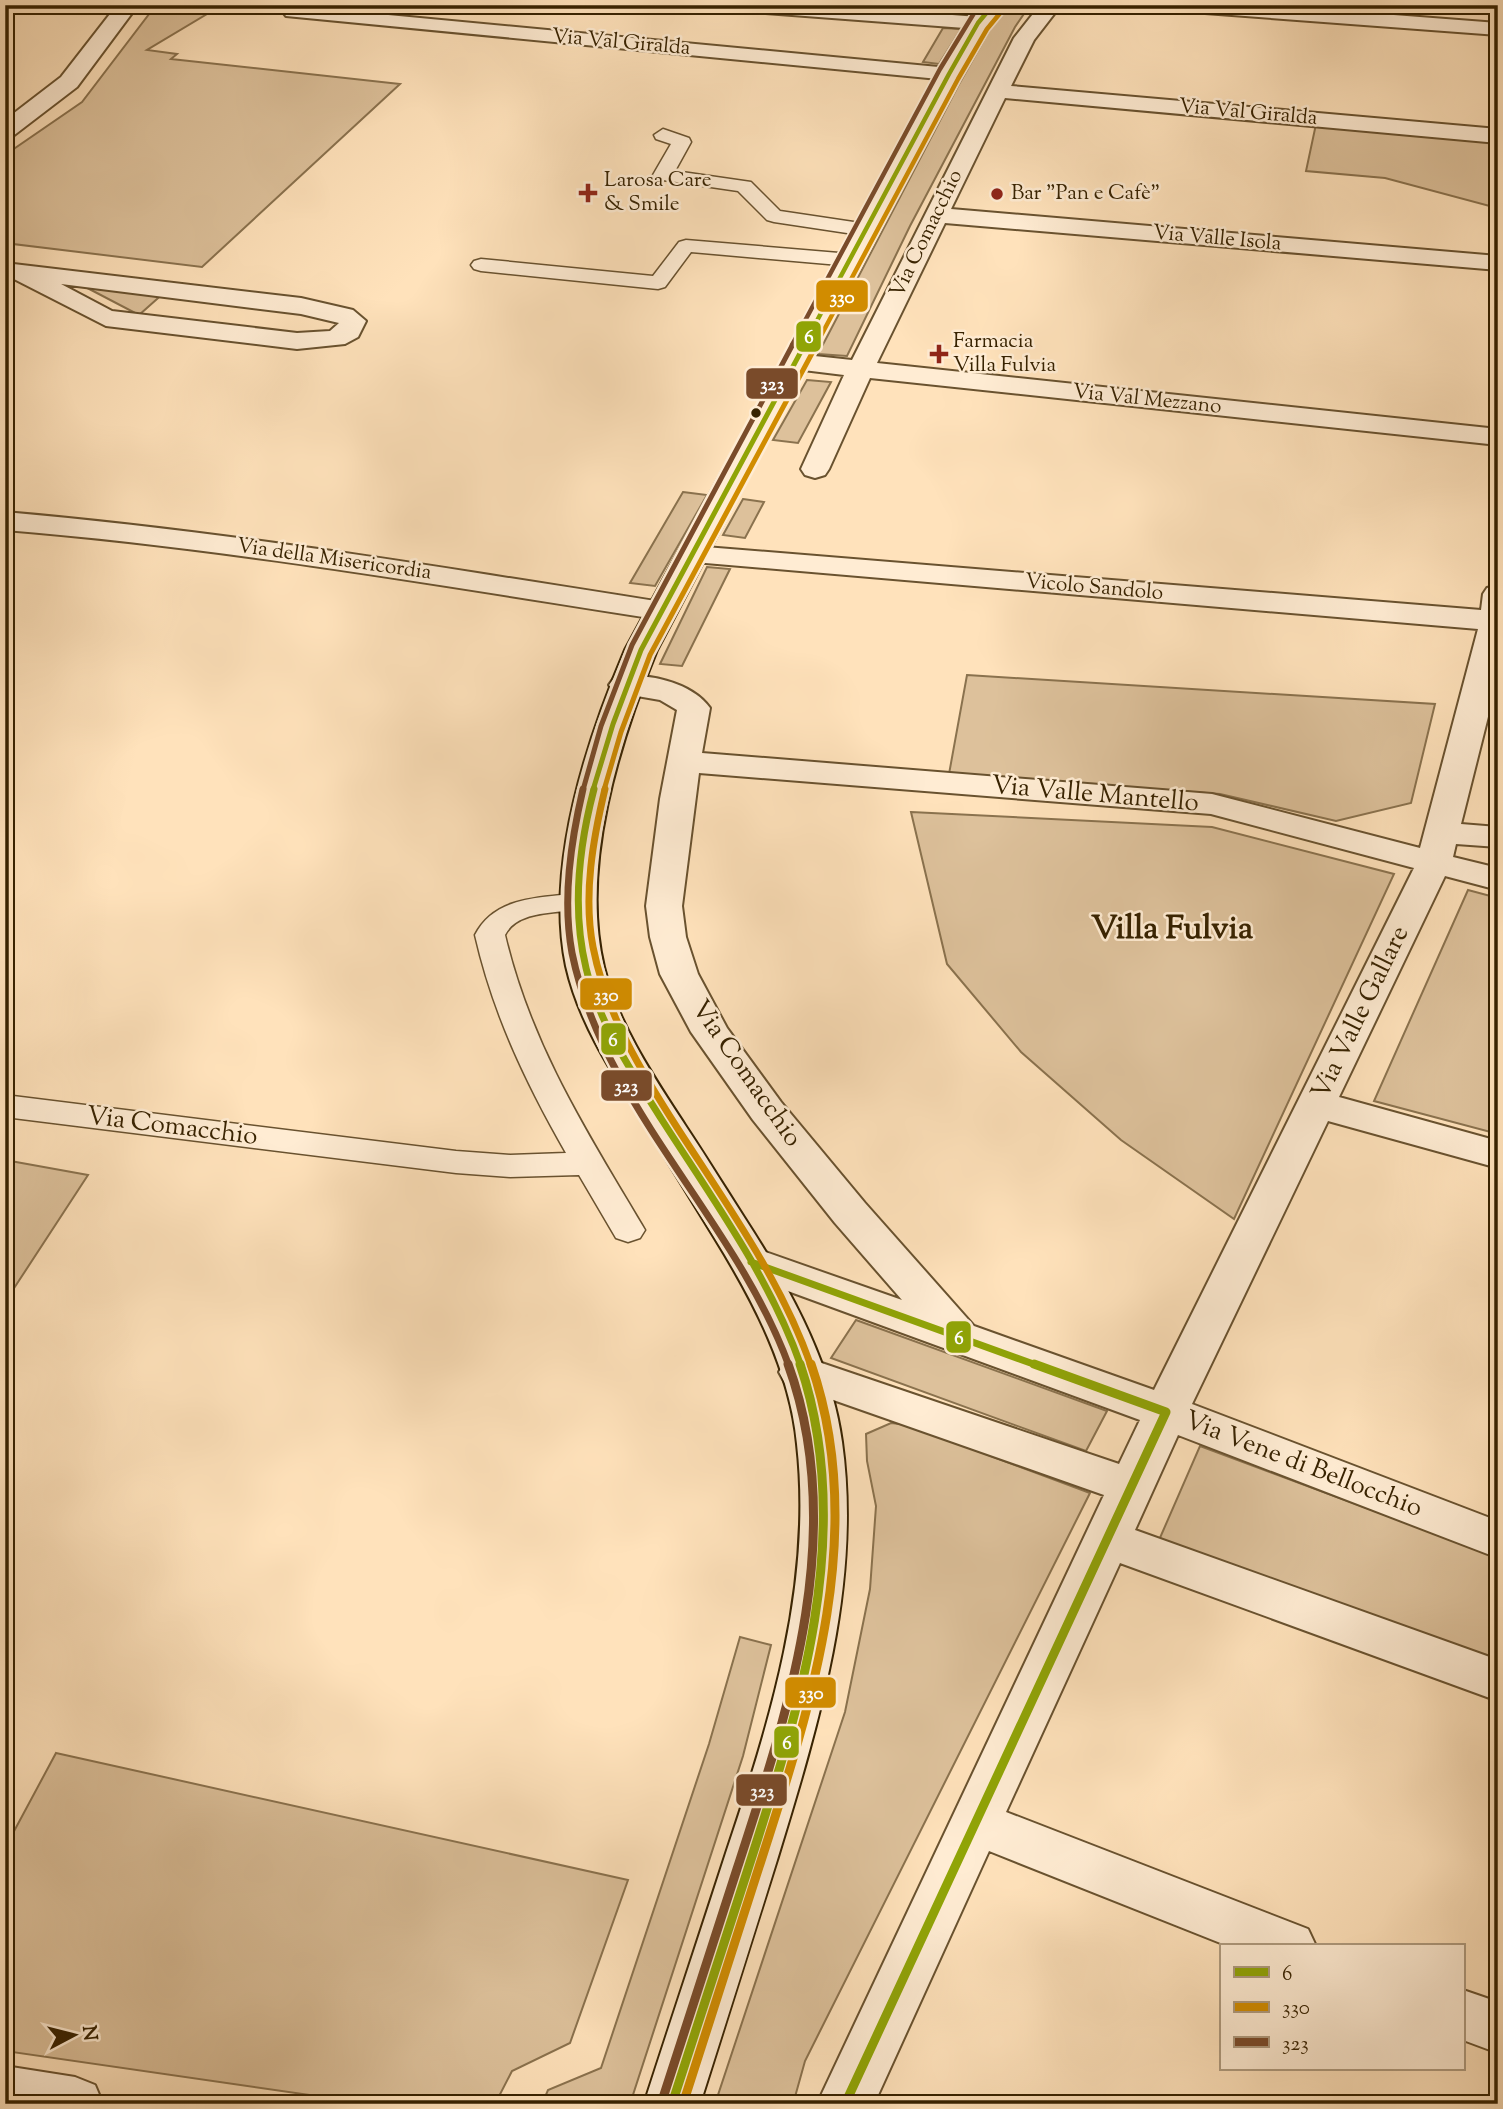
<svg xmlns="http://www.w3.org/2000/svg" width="1503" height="2109" viewBox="0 0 1503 2109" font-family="'Sorts Mill Goudy',serif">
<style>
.green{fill:#ddc19b;stroke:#8a724e;stroke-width:2}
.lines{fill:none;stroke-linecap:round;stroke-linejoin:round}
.service-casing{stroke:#69522f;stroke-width:3}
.minor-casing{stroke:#69522f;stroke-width:4}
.secondary-casing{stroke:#372200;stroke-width:4}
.service{fill:#ffecd3;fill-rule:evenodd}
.minor{fill:#ffecd3;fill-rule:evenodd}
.secondary{fill:#ffecd3;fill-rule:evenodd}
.bus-1-far3-casing{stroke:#ffecd3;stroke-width:8}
.bus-1-far2-casing{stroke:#ffecd3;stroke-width:10}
.bus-1-far1-casing{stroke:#ffecd3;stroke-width:12}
.bus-1-casing{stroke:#ffecd3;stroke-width:14}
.bus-2-far3-casing{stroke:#ffecd3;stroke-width:8}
.bus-2-far2-casing{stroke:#ffecd3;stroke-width:10}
.bus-2-far1-casing{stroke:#ffecd3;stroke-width:12}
.bus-2-casing{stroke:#ffecd3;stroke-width:14}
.bus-3-far3-casing{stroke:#ffecd3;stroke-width:8}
.bus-3-far2-casing{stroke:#ffecd3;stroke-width:10}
.bus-3-far1-casing{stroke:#ffecd3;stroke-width:12}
.bus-3-casing{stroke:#ffecd3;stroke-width:14}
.bus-1-far3{stroke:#90a406;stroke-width:4.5}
.bus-1-far2{stroke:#90a406;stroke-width:5}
.bus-1-far1{stroke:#90a406;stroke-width:7}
.bus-1{stroke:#90a406;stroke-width:9}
.bus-2-far3{stroke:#d18c00;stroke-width:4.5}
.bus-2-far2{stroke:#d18c00;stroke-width:5}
.bus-2-far1{stroke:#d18c00;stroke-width:7}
.bus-2{stroke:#d18c00;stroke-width:9}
.bus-3-far3{stroke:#7a4b2a;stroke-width:4.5}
.bus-3-far2{stroke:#7a4b2a;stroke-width:5}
.bus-3-far1{stroke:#7a4b2a;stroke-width:7}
.bus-3{stroke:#7a4b2a;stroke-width:9}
.poi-dot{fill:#8f2418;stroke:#ffecd3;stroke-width:2.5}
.bus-dot{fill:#372200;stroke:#ffecd3;stroke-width:2.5}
.labels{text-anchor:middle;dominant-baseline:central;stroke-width:5;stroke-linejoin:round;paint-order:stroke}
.far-street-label{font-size:21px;fill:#372200;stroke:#ffecd3}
.far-poi-label{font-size:21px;fill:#372200;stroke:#ffecd3;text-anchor:start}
.street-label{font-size:26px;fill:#372200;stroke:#ffecd3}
.district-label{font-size:33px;font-weight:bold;fill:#372200;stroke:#ffecd3}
.line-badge{stroke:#ffecd3;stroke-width:2.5}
.badge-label{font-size:19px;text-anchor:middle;font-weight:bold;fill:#fff}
</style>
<rect width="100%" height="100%" fill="#ffe2bb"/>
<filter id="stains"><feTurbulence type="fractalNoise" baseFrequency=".00286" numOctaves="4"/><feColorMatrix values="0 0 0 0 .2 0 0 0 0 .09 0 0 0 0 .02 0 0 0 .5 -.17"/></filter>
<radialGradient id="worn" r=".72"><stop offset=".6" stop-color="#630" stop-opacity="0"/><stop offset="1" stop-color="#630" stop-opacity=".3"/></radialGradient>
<path class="green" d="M156,5H222L147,50L177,54L171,59L400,84L202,267L5,243V155L82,102Z
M1009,5H1030L1015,27L910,226L847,356L818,354L958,86L993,24Z
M943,28L961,29L939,64L923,62Z
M1316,124L1498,141L1497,208L1385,178L1306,171Z
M72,280L166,291L139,315Z
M807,380L831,382L798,443L773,440Z
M683,492L707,495L655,586L630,583Z
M743,499L764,502L745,538L723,535Z
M707,567L730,569L682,666L660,664Z
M967,675L1435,704L1411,803L1336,821L1220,794L949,774Z
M911,812L1212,827L1394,874L1234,1219L1121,1140L1021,1052L947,964Z
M1468,890L1498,898V1134L1374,1101Z
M5,1160L88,1175L5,1302Z
M856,1320L1107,1411L1086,1451L831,1358Z
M891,1423L908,1425L1090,1493L805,2061L793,2104H715L845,1712L870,1589L876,1506L867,1461L866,1434Z
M1200,1446L1498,1557V1663L1156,1547Z
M740,1637L771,1645L743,1756L630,2104H542L548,2090L601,2068L709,1744Z
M56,1753L628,1880L570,2043L512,2071L495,2104H372L5,2051V1848Z"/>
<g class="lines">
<defs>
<path id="service" d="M663,129L689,138L691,142L675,171L751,182L780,211L867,224L874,226L877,230L874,234L867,236L774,222L767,220L738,191L656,179L653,175L671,144L656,139L654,135Z
M686,240L851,254L858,256L861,260L858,264L851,266L691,252L665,287L658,289L481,271L474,269L471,265L474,261L481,259L653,276L679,242Z
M579,893L589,896L594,902L589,908C564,914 518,908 505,935C531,1046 588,1134 645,1230L640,1238L628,1242L616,1238L579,1175L510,1177L456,1173L5,1117V1095L456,1151L510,1155L566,1153C526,1083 493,1014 475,935C495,896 540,898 579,893Z"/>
<path id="minor" d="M117,5H138L77,87L13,136L5,138V120L61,77Z
M729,5H824L978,17L985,19L988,23L985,27L978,29L739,11Z
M1040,5H1061L1034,40L1011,86L1498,129V143L1005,98L951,209L1498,256V270L945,223L877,363L1498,429V445L870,378L829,469L825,475L815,478L805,475L801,469L844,375L787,368L783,362L787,356L796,354L852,360L1014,38Z
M1168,5H1263L1498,23V35L1178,11Z
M293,6L949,68L957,69L960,74L957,79L949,80L286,16L283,12L286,8Z
M5,263L301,298L353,310L366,321L358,337L345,344L297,349L106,326L12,278H5ZM61,284L301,314L339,323L330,331L297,333L112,311Z
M5,512C226,531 443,568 662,602L673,604L677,611L673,618L662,620C443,586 226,548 5,530Z
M693,546L1481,610L1483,594L1487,588L1498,585V677L1461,824L1498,827V847L1456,844L1453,857L1498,868V890L1445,876L1339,1097L1498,1141V1168L1328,1121L1192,1404L1498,1521V1558L1178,1435L1135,1530L1498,1660V1701L1120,1563L1006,1812L1308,1929L1316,1946H1228L989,1851L874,2104H817L1104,1495L785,1383L779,1372L785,1361L801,1356L1119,1464L1140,1420L736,1272L730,1262L736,1252L751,1247L902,1300L835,1223L753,1120L691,1032L660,974L650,937L646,906L660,799L677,710L660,700L614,692L609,685L614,678C644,671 692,682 710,708L702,753L1212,794L1420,848L1478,629L682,561L678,555L682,549ZM699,773L1211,814L1414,868L1154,1390L974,1326L865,1203L781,1102L727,1028L698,974L686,937L682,906Z
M1463,1990L1498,2002V2053L1463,2040Z
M5,2066L75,2077L95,2085L103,2104H5Z"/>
<path id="secondary" d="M982,5H1003L987,25L960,74L657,650C619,743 580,866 604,967C618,1024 653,1076 685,1125C709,1161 732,1199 756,1236C795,1298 832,1368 842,1442C862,1584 818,1726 777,1860C752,1941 726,2022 700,2104H644C671,2020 699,1937 726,1853C770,1722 813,1585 797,1444C790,1370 753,1300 714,1237C691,1200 668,1162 645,1125C614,1076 579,1024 566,966C545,865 586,742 625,650L938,74L968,23Z"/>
</defs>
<use href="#service" class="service-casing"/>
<use href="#minor" class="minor-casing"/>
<use href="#secondary" class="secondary-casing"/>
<use href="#service" class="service"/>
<use href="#minor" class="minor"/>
<use href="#secondary" class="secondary"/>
<defs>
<path id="bus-1-far3" d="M804,345L949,74L978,23L993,5"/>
<path id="bus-1-far2" d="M593,790L613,724L641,650L805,344"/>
<path id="bus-1-far1" d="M594,789C579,846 572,910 586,968C599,1024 632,1072 662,1120C712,1198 770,1278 801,1366
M751,1262L1039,1366"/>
<path id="bus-1" d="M1034,1364L1166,1412
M672,2104C697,2027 722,1949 747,1872C799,1711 857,1532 800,1364
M845,2104L1166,1412"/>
<path id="bus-2-far3" d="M816,345L958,79L987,29L1001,12"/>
<path id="bus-2-far2" d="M604,790L621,732L650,655L817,344"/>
<path id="bus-2-far1" d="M605,789C593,839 583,895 593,947C606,1014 642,1073 678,1129C727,1205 781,1280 811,1366"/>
<path id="bus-2" d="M683,2104C708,2025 734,1946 759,1867C811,1706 869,1531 811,1364"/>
<path id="bus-3-far3" d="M792,345L940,69L979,5"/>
<path id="bus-3-far2" d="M583,790L601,726L632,645L793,344"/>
<path id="bus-3-far1" d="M583,789C571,841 562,899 572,953C603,1106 736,1220 789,1366"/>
<path id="bus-3" d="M662,2101C687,2024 712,1947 737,1869C789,1709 849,1531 788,1364"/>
</defs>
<use href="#bus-1-far3" class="bus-1-far3-casing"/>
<use href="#bus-1-far2" class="bus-1-far2-casing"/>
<use href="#bus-1-far1" class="bus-1-far1-casing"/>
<use href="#bus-1" class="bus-1-casing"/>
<use href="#bus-2-far3" class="bus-2-far3-casing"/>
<use href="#bus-2-far2" class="bus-2-far2-casing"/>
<use href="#bus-2-far1" class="bus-2-far1-casing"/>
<use href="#bus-2" class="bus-2-casing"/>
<use href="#bus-3-far3" class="bus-3-far3-casing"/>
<use href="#bus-3-far2" class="bus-3-far2-casing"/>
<use href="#bus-3-far1" class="bus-3-far1-casing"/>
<use href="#bus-3" class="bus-3-casing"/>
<use href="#bus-1-far3" class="bus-1-far3"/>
<use href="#bus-1-far2" class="bus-1-far2"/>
<use href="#bus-1-far1" class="bus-1-far1"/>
<use href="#bus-1" class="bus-1"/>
<use href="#bus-2-far3" class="bus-2-far3"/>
<use href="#bus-2-far2" class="bus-2-far2"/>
<use href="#bus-2-far1" class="bus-2-far1"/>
<use href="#bus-2" class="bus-2"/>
<use href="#bus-3-far3" class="bus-3-far3"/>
<use href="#bus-3-far2" class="bus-3-far2"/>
<use href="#bus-3-far1" class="bus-3-far1"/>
<use href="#bus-3" class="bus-3"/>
</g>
<g class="poi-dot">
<path d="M584.5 182.5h7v7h7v7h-7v7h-7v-7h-7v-7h7z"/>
<circle cx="997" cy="194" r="7"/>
<path d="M935.5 343.5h7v7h7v7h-7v7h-7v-7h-7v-7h7z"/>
</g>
<circle class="bus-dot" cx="756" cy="413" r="6"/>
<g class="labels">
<g class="far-street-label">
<text transform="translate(621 43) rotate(5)">Via Val Giralda</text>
<text transform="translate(1248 113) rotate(5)">Via Val Giralda</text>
<text transform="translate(927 234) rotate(-64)">Via Comacchio</text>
<text transform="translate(1217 239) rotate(5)">Via Valle Isola</text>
<text transform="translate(1147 400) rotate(6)">Via Val Mezzano</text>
<text transform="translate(334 560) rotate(8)">Via della Misericordia</text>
<text transform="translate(1094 588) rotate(5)">Vicolo Sandolo</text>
</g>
<g class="far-poi-label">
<text x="604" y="181">Larosa Care<tspan x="604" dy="24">&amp; Smile</tspan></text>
<text x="1011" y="194">Bar "Pan e Cafè"</text>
<text x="953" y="342">Farmacia<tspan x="953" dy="24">Villa Fulvia</tspan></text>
</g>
<g class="street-label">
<text transform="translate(1095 795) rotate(5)">Via Valle Mantello</text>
<text transform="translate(1361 1013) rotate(-64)">Via Valle Gallare</text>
<text transform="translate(746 1074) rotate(55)">Via Comacchio</text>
<text transform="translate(172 1127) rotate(7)">Via Comacchio</text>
<text transform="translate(1303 1465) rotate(21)">Via Vene di Bellocchio</text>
</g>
<g class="district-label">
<text x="1172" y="930">Villa Fulvia</text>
</g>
</g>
<g class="line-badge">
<rect x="815" y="279" width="54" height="34" rx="7" fill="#d18c00"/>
<rect x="795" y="320" width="27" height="33" rx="7" fill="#90a406"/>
<rect x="745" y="367" width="54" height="33" rx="7" fill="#7a4b2a"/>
<rect x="579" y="977" width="54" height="34" rx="7" fill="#d18c00"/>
<rect x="600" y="1022" width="27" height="34" rx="7" fill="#90a406"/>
<rect x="600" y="1069" width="53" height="33" rx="7" fill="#7a4b2a"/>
<rect x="945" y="1320" width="27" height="34" rx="7" fill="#90a406"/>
<rect x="784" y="1676" width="53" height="33" rx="7" fill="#d18c00"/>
<rect x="773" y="1725" width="27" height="34" rx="7" fill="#90a406"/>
<rect x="735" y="1773" width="53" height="34" rx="7" fill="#7a4b2a"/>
</g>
<g class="badge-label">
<text x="842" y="303">330</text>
<text x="809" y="343">6</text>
<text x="772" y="390">323</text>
<text x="606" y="1001">330</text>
<text x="613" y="1046">6</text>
<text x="626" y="1092">323</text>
<text x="959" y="1344">6</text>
<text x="811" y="1699">330</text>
<text x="787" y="1749">6</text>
<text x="762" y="1797">323</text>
</g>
<rect width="1503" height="2109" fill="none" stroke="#ffe2bb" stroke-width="28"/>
<rect x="7" y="7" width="1489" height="2095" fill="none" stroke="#372200" stroke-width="3.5"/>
<rect x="14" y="14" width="1475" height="2081" fill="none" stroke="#372200" stroke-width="2"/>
<rect x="1220" y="1944" width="245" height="126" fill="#ffecd3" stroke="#af9b7f" stroke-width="2"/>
<rect x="1234" y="1967" width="35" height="10" fill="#90a406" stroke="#af9b7f" stroke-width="2"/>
<text x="1282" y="1980" font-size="21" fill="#372200">6</text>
<rect x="1234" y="2002" width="35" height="10" fill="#d18c00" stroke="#af9b7f" stroke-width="2"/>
<text x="1282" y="2014" font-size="21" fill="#372200">330</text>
<rect x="1234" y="2037" width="35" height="10" fill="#7a4b2a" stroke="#af9b7f" stroke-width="2"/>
<text x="1282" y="2050" font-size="21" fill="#372200">323</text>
<g transform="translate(74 2035) rotate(83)" stroke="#ffecd3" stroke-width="5" paint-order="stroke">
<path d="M0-5L12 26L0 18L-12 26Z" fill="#372200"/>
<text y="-10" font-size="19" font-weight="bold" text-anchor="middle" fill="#372200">N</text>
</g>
<rect width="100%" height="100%" filter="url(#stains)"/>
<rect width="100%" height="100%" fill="url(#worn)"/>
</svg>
